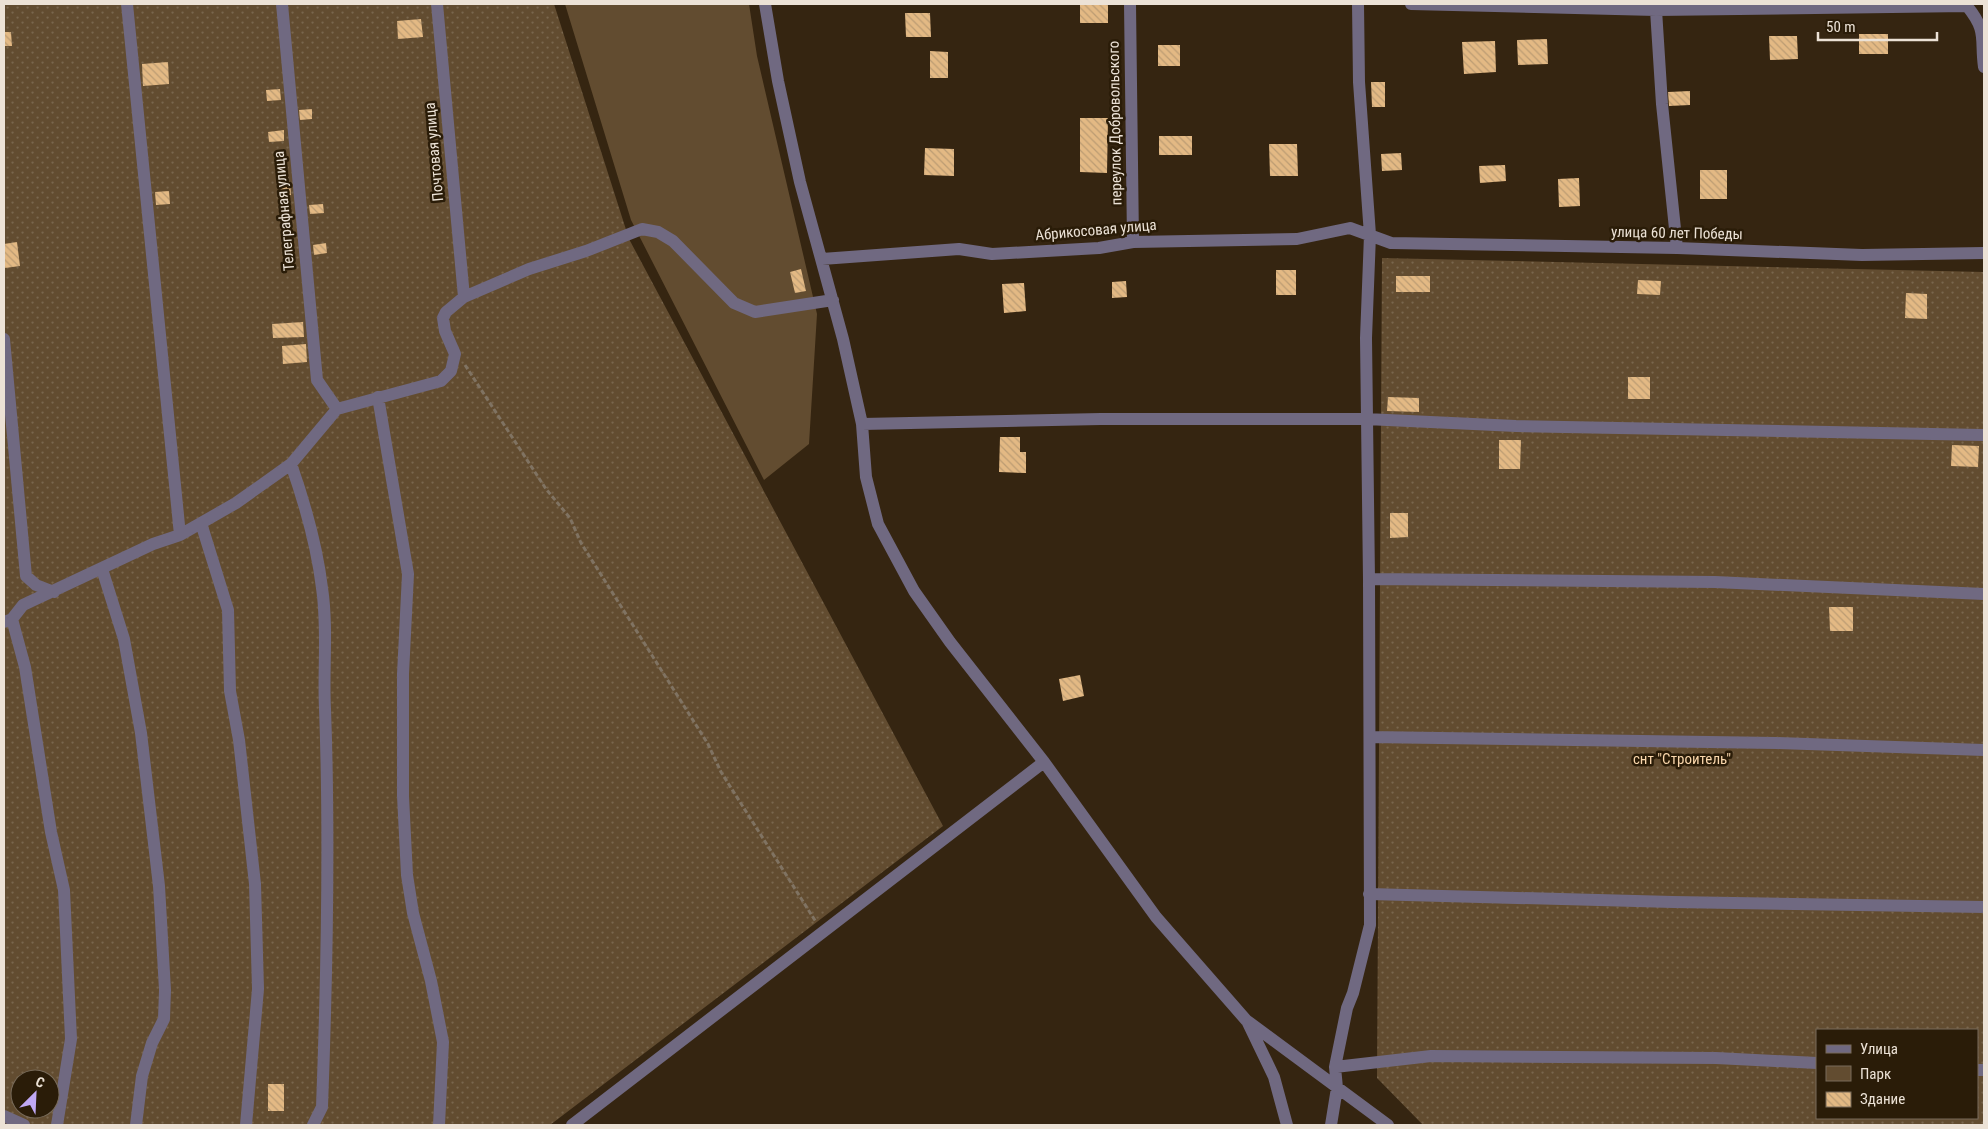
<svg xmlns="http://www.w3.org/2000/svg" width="1988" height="1129" viewBox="0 0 1988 1129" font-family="'Roboto Condensed',sans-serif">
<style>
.green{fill:#624c30}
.garden{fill:url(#garden-dots);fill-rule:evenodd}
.building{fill:url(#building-back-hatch)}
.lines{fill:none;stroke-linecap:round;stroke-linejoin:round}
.path{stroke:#807362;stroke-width:3;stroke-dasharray:5 2.5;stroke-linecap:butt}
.minor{stroke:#706981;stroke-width:12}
.labels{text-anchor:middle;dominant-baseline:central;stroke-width:5;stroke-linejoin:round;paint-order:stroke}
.street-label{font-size:15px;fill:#ece2d6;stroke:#2a1c08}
.park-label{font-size:15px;fill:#fad7ac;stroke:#2a1c08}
</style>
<defs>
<pattern id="garden-dots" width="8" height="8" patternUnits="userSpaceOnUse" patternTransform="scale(1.25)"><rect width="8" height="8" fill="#624c30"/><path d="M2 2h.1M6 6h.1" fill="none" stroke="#79664d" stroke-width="1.8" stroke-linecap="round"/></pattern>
<pattern id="building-back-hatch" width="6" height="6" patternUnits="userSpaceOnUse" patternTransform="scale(1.25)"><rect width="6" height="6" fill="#e3b984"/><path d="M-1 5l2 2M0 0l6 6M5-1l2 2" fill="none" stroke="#bc9c73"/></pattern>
</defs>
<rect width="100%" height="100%" fill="#352511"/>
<path class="green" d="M565,4H749L757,56L817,314L809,444L764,480L631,220Z"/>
<path class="garden" d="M4,4H554L629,239L943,826L550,1125H4ZM20,1079H50V1109H20Z
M1382,258L1984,272V1125H1423L1377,1078ZM1817,1030H1977V1118H1817Z"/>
<path class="building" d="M1080,4H1108V23H1080Z
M905,13H930L931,37H906Z
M421,19L423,37L398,39L397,21Z
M4,32H11L12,46H4Z
M1859,34H1888V54H1859Z
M1769,36H1797L1798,59L1770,60Z
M1547,39L1548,64L1518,65L1517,40Z
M1495,41L1496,72L1464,74L1462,42Z
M1158,45H1180V66H1158Z
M930,51L948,52V78H930Z
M168,62L169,84L143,86L142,64Z
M1371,82H1385V107H1372Z
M280,89L281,100L267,101L266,90Z
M1690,91V105L1669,106L1668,92Z
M312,109V119L300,120L299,110Z
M1080,118H1108L1107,173L1080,172Z
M284,130V141L269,142L268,132Z
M1159,136H1192V155H1159Z
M1269,144H1297L1298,176H1270Z
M925,148L954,149V176L924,175Z
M1401,153L1402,170L1382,171L1381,154Z
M1505,165L1506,181L1480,183L1479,166Z
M1700,170H1727V199H1700Z
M1579,178L1580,206L1559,207L1558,179Z
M280,181H290L291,195L281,196Z
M169,191L170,204L156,205L155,192Z
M323,204L324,213L310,214L309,205Z
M17,242L20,266L5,268L4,244Z
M326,243L327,253L314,255L313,245Z
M801,269L806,291L795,293L790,272Z
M1276,270H1296V295H1276Z
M1396,276H1430V292H1396Z
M1638,280L1661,281L1660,295L1637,294Z
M1126,281L1127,297L1112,298V282Z
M1024,283L1026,311L1004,313L1002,284Z
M1906,293L1927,294V319L1905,318Z
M303,322L304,337L273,338L272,324Z
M306,344L307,362L283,364L282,346Z
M1628,377H1650V399H1628Z
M1388,397L1419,398V412L1387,411Z
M1000,437H1020V452H1026V473L999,472Z
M1499,440H1521L1520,469H1499Z
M1952,445L1979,446L1978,467L1951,466Z
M1390,513H1408V537L1390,538Z
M1829,607H1853V631H1830Z
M1080,675L1084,696L1063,701L1059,679Z
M268,1084H284V1111H268Z"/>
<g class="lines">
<path class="path" d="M465,365L546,489L570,518L581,543L708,744L721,772L816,922"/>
<path class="minor" d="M127,4L180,535
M282,4L317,380L337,409
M437,4L464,297
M765,4L778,81L800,182L843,339L862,424L866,477L878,524L914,591L950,642L1044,762L1156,917L1246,1020L1388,1125
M1130,4L1133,242
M1411,4L1656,10L1967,6C1988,32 1980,38 1984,67
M1656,10L1662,104L1677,248
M822,259L959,249L992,254L1099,248L1133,242L1297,239L1350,228L1391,243L1677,248L1862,255L1984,253
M4,339L26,576L36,585L54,592
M378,397L408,574L403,674V796L407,875L413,913L431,981L443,1042L439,1125
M862,424L1101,419H1366L1516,426L1984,435
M291,464C305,504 317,546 322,588C328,628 323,669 325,709C330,842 327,974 322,1107L313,1125
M201,523L228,610L230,691L239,740L255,884L258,989L246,1125
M102,569L124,639L141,733L159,886L165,990L164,1019L152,1043L142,1076L136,1125
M1369,579L1715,582L1984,594
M12,619L25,667L51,832L64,890L71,1039L57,1125
M4,622L12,619L23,605L153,544L180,535L236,503L291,464L337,409L441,381L451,371L455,354L445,331L443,318L446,312L464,297L529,269L586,251L642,229L658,232L673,241L734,303L755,312L833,300
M1370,737L1776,743L1984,750
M1369,894L1673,902L1984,907
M1248,1023L1274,1077L1287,1125
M1335,1067L1431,1056L1716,1058L1817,1063
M1977,1070H1984
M4,1116L24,1125
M572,1125L1044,762
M1331,1125L1337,1088L1335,1067L1347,1008L1353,993L1370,925L1369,579L1366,338L1370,235L1359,82L1358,4"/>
</g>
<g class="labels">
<g class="street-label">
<text transform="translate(1115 123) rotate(-91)">переулок Добровольского</text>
<text transform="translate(434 152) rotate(-95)">Почтовая улица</text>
<text transform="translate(284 211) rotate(-95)">Телеграфная улица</text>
<text transform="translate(1096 230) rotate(-5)">Абрикосовая улица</text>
<text transform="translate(1677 233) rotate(1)">улица 60 лет Победы</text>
</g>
<g class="park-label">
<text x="1682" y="759">снт "Строитель"</text>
</g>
</g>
<rect width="1988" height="1129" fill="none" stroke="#ece2d6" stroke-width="10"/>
<rect x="1816" y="1029" width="162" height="90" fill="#2a1c08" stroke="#786b5a"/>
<rect x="1826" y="1045" width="25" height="8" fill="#706981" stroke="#786b5a"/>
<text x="1860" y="1054" font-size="15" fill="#ece2d6">Улица</text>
<rect x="1826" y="1066" width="25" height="15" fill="#624c30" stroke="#786b5a"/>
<text x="1860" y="1079" font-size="15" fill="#ece2d6">Парк</text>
<rect x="1826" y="1092" width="25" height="15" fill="url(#building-back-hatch)" stroke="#786b5a"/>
<text x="1860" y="1104" font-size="15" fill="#ece2d6">Здание</text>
<g transform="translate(35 1094) rotate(24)"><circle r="24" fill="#2a1c08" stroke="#786b5a"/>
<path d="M0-4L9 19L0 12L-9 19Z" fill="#c0a8f4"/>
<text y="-8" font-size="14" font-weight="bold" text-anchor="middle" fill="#ece2d6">С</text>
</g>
<path d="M1818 32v8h119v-8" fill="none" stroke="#ece2d6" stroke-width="2.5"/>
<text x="1826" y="32" font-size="15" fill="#ece2d6" stroke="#2a1c08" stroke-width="4" paint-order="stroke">50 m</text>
</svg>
